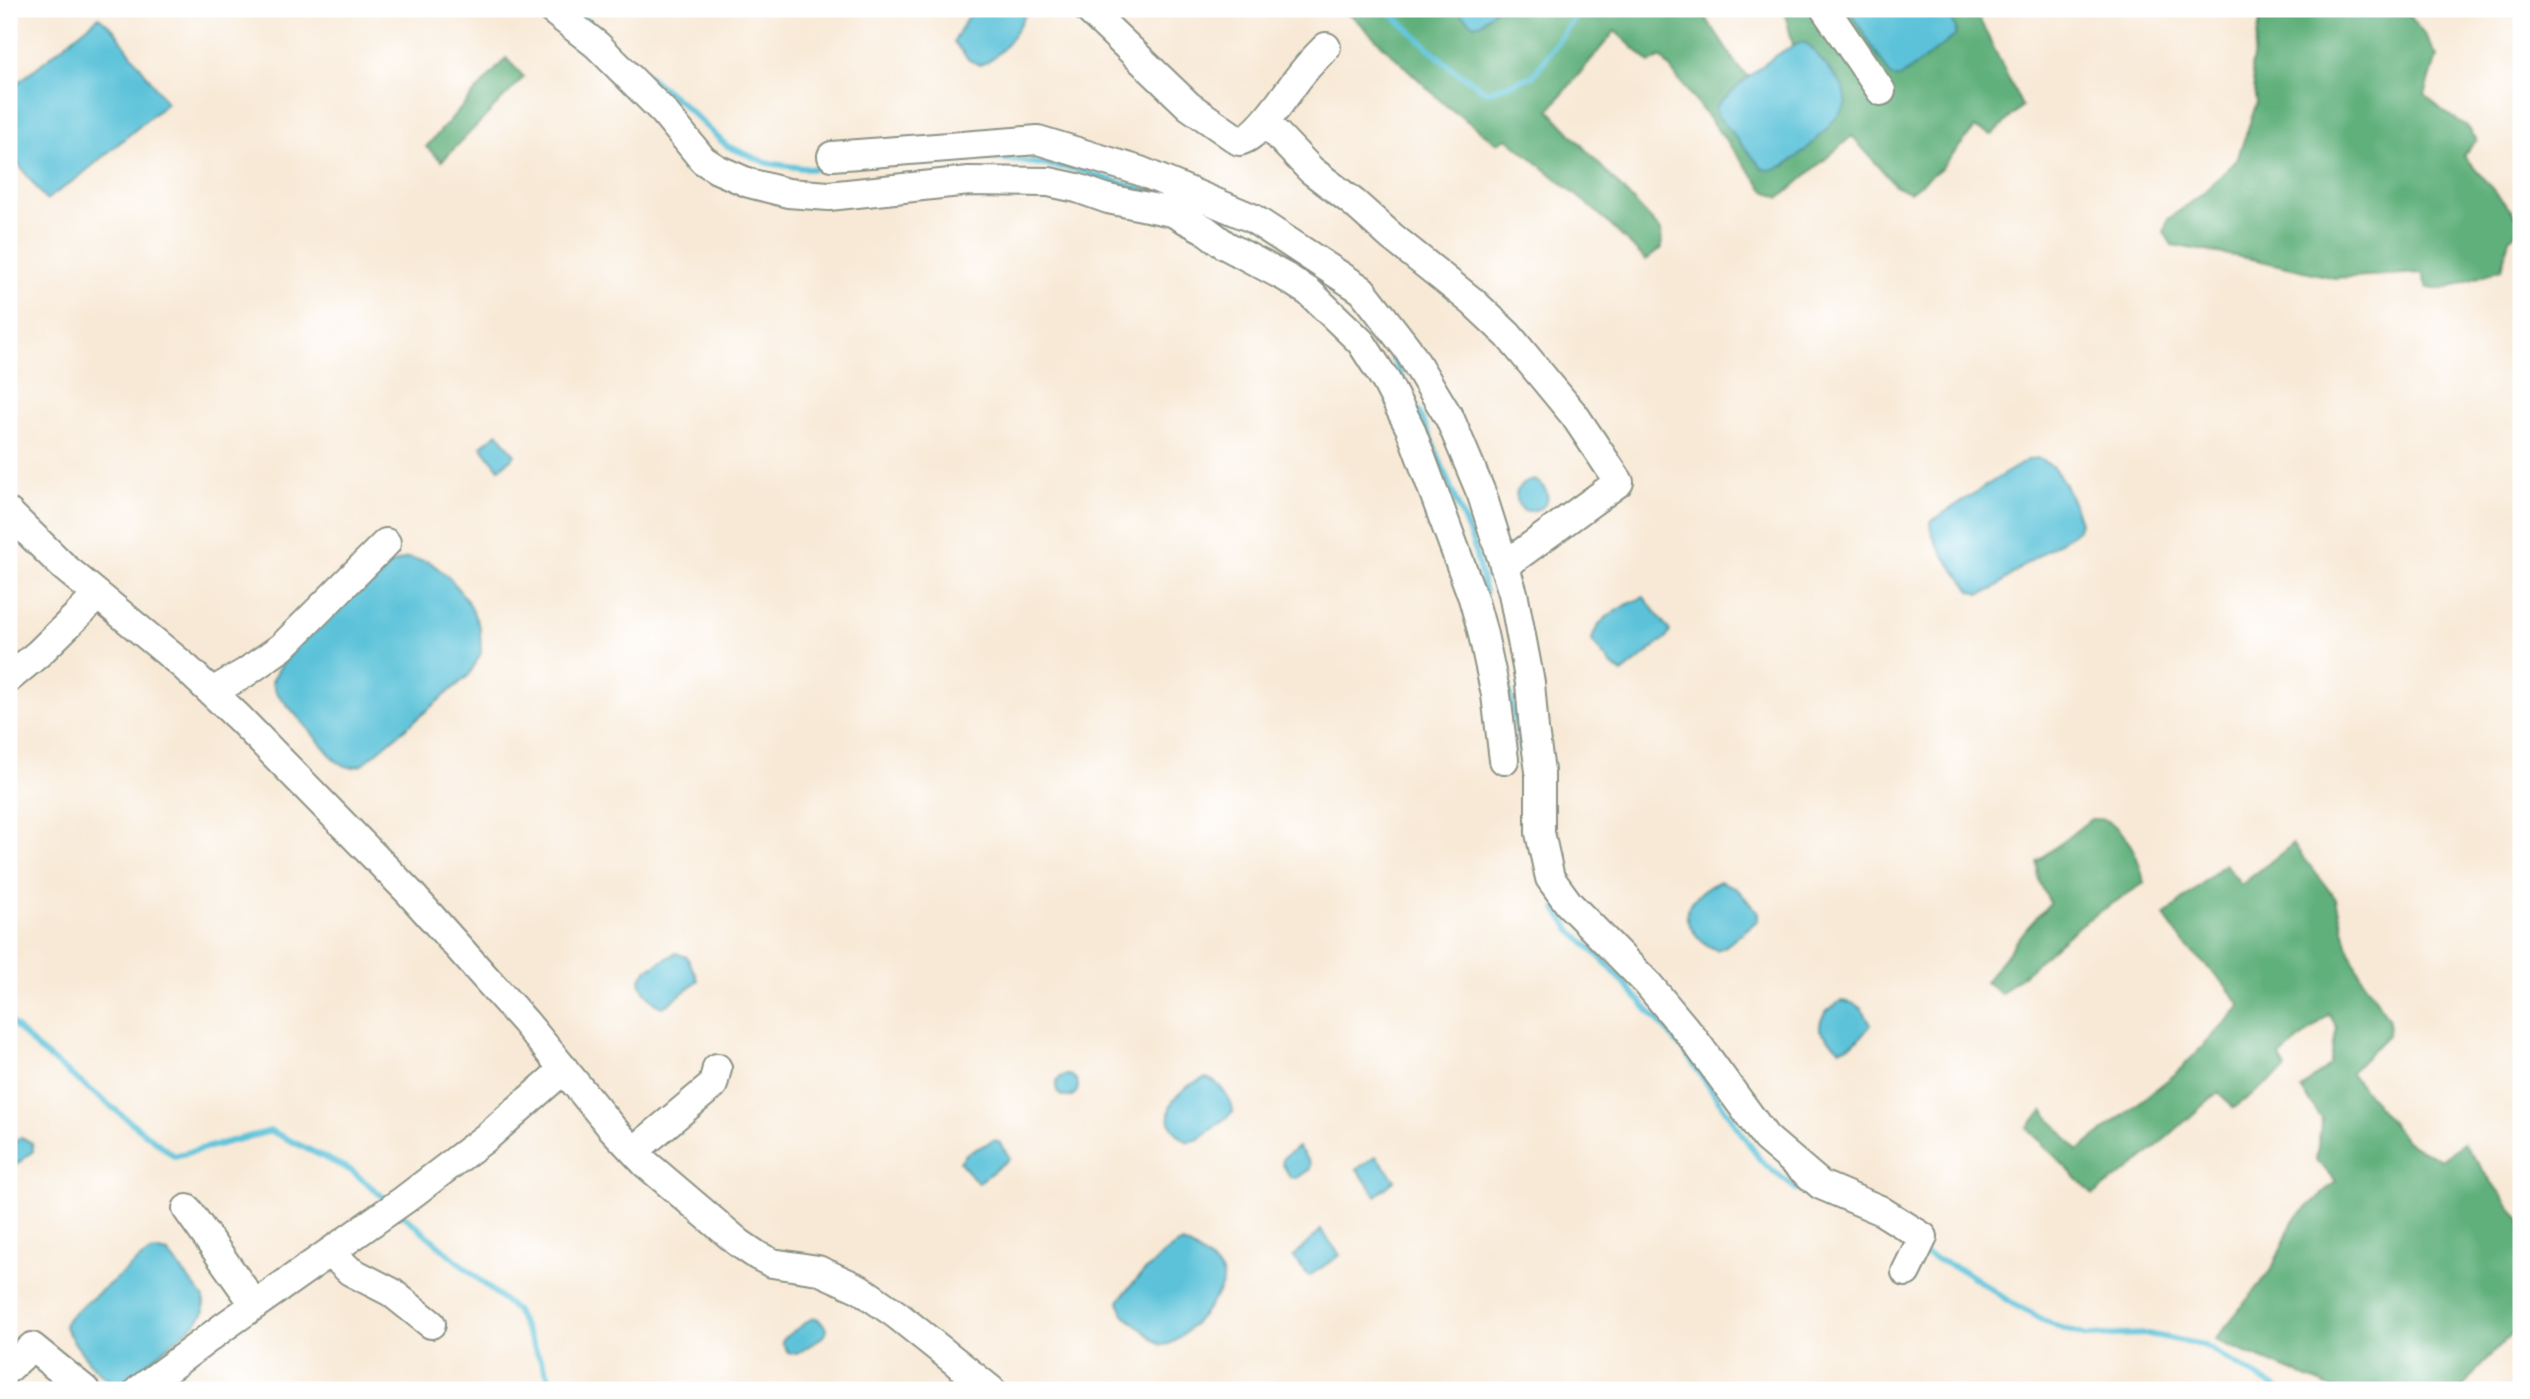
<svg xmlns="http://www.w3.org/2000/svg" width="2530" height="1399" viewBox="0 0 2530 1399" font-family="Sriracha,sans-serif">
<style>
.forest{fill:#60b07c;stroke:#407658;stroke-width:2}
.water{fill:#5cc2d9;stroke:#3e8086;stroke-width:2}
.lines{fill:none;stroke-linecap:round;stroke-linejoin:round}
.stream{stroke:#5cc2d9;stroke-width:6}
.minor-casing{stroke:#8c9385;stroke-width:32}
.minor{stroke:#fff;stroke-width:28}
</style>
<rect width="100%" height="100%" fill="#fff"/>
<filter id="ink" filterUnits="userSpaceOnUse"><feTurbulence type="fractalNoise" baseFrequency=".0143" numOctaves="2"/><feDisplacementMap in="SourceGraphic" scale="14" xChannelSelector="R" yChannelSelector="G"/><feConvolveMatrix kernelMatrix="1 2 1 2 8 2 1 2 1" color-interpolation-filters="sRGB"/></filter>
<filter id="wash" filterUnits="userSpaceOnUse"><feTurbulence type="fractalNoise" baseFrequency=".00686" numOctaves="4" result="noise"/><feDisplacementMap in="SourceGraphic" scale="28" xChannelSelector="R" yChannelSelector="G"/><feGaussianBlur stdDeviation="1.57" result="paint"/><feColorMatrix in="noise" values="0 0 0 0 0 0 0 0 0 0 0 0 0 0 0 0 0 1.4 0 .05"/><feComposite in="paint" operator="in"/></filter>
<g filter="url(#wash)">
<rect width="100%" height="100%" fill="#f8e9d6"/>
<path class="forest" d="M1338,9H1455L1474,25L1481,23L1495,9H1700L1738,67L1749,77L1716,106L1784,167L1820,136L1841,111L1819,57L1802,42L1793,45L1784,9H1848L1892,77H1900L1955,36L1956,28L1943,9H1960L1978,16L2022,106L1992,135L1975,128L1941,168L1910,192L1896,186L1852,136L1780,198L1765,191L1661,57L1650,63L1615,31L1549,110L1661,231L1662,248L1646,260L1598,213L1507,138L1497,143L1444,104L1354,18Z
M2259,9H2404L2426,37L2437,56L2425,95L2443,111L2467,126L2477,140L2463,155L2521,222V229L2509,239L2502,269L2447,288H2427L2422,273L2334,278L2257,260L2172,245L2164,232L2168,219L2200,196L2237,160L2257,102L2251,68L2260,21Z
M506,58L524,77L442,161L426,147Z
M2091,819C2096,819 2103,818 2107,821C2129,833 2140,860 2144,883L2081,924L2001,994L1985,982L2027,928L2050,903L2039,881L2037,862Z
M2293,844L2336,899L2347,944L2360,975L2389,1019L2388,1035L2350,1073L2407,1142L2442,1160L2463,1143L2521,1222V1324L2478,1368L2461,1390H2337L2215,1340L2273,1267L2293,1221L2336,1181L2316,1160L2322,1119L2301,1089L2330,1065L2337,1027L2329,1014L2280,1057L2286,1069L2234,1108L2218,1092L2138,1163L2093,1195L2027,1128L2043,1110L2078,1151L2179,1071L2241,1006L2222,981L2185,945L2164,916L2225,864L2241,885Z"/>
<path class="water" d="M972,9H1024L1025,15C1015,34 1001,58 980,65L969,60L954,42Z
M1455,9H1495L1481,23L1474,25Z
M1848,9H1943L1956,28L1955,36L1900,77H1892Z
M99,17L114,30L167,103L80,176L46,200L9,152V90Z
M1802,42L1809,45L1842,85L1847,104C1833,123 1789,176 1763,169L1716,114V106C1740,85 1772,53 1802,42Z
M498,433L515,455L499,469L481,446Z
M2036,458C2062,465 2073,501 2080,523L2077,531L2024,565L1992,590L1980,594L1971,591C1958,573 1930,544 1930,522L2001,476L2028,460Z
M1535,480C1557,494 1548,512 1524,511L1518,504L1516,493C1520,485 1526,481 1535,480Z
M407,558L430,562L450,578L470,605L480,629L481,653L469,675L363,764C352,770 345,767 335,760L276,692L272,682C288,643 367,569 407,558Z
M1644,597L1670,631L1667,637L1622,673L1612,666L1592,641C1595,618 1625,605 1644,597Z
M1720,881L1737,889L1758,912V920L1726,946L1717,950C1703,945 1679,922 1689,906C1696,895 1709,886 1720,881Z
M676,953L687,957L698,980L669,1004L662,1007C652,1002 642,991 640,980L647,970Z
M1841,1001C1858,1002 1863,1009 1871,1024C1863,1036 1854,1046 1839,1049L1820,1030C1819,1015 1829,1009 1841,1001Z
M1056 1086a11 11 0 1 1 22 0a11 11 0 1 1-22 0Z
M1206,1078C1219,1081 1231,1099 1233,1112L1199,1139L1188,1142C1151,1119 1174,1088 1206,1078Z
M21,1137L32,1143L33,1151L16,1165L9,1159V1147Z
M994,1140L999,1142L1010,1158L978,1183L960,1162L966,1154Z
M1298,1147L1310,1163V1169L1297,1178L1290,1177L1282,1163L1284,1157Z
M1376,1156L1395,1180L1376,1196L1357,1169Z
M1321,1230L1340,1255L1309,1276L1293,1257Z
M1182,1243C1192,1246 1220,1266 1223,1276C1226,1291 1185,1338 1171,1343C1168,1345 1164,1345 1161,1345L1123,1314L1119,1302C1125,1289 1168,1246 1182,1243Z
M159,1251L168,1253L204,1298V1312L197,1322L130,1378C129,1378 120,1382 119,1383C101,1384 71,1339 64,1325L69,1317L140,1259L150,1252Z
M817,1318L827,1329L825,1335L797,1354L788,1352L782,1343L784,1338L811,1319Z"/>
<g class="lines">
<path class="stream" d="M1386,9L1451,68L1487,92L1533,76L1578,13L1579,9
M574,10L599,30
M642,71L680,102L727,146L767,163L810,169L830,166
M987,157L1071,168L1170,198
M1209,215L1256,237
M1324,281L1388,349L1429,434L1473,543L1485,593
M1504,668L1526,770
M1556,909L1570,929L1606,963L1683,1049L1761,1161L1796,1189L1867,1223L1911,1248
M9,1020L37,1048L174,1156L271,1131L352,1171L388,1201
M401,1213L516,1311L556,1390
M1924,1254L1964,1271L2013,1304L2055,1326L2087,1336L2148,1334L2203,1345L2280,1390"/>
</g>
</g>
<g filter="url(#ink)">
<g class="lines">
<defs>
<path id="minor" d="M551,9L597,45L664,112L703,160L717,169L749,183L788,193L829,196L969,181L1049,182L1077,188L1108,199L1172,212L1204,229L1225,245L1287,278L1309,292L1361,342L1386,381L1410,428L1473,598L1482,630L1496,695L1504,760
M1088,9L1189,106L1239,141C1261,137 1288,89 1303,72C1310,63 1318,55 1326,47
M1825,9L1881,91
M1265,122L1311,170L1354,203L1392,237L1473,302L1508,335L1575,416L1619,482L1504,566
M832,156L1038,140L1140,171L1252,218L1362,290L1407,348L1450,419L1482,495L1513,593L1530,683L1534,730L1540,771V833L1550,878L1569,904L1648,984L1693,1038L1766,1138L1821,1185L1880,1210L1923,1237L1906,1272
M9,513L64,567L185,667L239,718L409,892L525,1022L612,1128L645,1163L739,1243L758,1256L772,1263L818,1270L860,1289L897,1315L991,1390
M9,678L39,653L98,595
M212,692L245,673L282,647L386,543
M634,1151L713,1085L717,1068
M187,1209L255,1305
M330,1252L350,1271L391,1292L431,1324
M9,1368L32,1347L85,1390
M139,1390L225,1326L404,1200L488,1136L564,1069"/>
</defs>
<use href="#minor" class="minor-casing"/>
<use href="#minor" class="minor"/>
</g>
</g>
<rect width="2530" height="1399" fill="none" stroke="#fff" stroke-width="35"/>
</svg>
